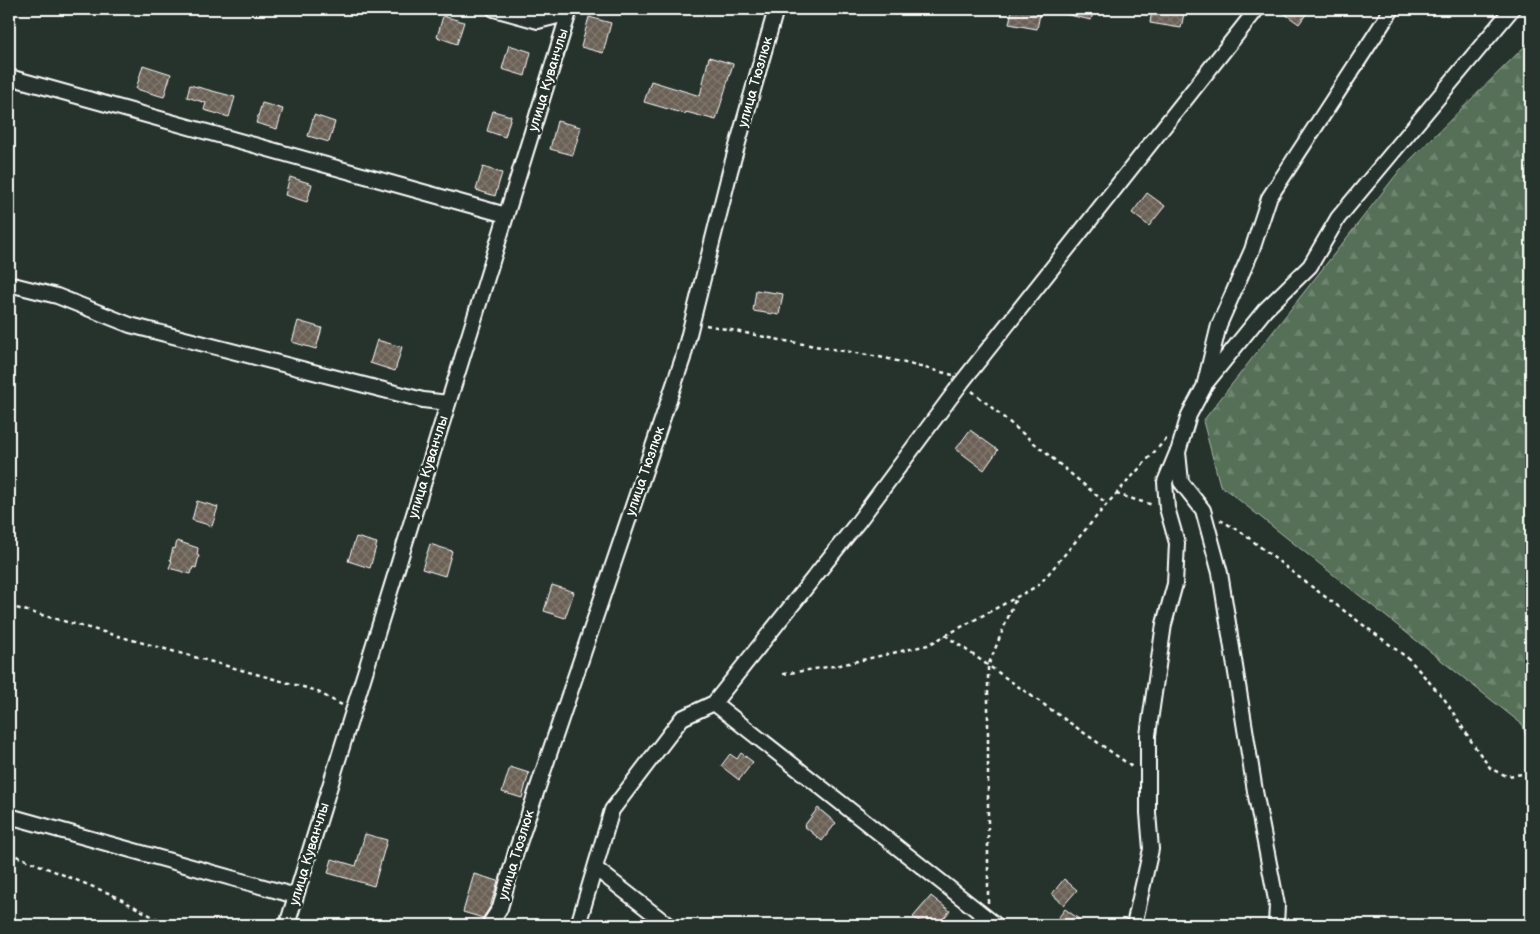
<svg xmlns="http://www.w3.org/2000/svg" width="1540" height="934" viewBox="0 0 1540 934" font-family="'Balsamiq Sans',sans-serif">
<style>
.forest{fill:url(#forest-firs);stroke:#aab7aa}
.building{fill:url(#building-cross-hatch);stroke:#fff}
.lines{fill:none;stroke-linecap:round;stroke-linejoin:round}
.minor-casing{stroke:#fff;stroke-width:18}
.path{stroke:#fff;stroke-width:2.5;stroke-dasharray:4 4;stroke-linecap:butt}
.minor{stroke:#26332d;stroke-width:14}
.labels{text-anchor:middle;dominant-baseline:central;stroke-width:5;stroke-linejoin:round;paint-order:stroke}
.street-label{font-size:14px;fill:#fff;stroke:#26332d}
</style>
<defs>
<pattern id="forest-firs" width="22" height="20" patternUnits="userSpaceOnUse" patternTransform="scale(1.25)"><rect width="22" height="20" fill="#546f56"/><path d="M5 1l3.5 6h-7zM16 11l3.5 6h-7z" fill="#6e856f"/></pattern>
<pattern id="building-cross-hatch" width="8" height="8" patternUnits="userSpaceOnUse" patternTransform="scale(1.25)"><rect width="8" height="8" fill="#6b6155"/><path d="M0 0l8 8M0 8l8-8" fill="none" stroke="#81796e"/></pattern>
</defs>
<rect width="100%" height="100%" fill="#26332d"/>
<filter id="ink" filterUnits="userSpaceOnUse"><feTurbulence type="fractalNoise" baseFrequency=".02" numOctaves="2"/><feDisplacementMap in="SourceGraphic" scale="10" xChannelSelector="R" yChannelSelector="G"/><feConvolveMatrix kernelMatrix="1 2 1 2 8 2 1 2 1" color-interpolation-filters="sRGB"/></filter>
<g filter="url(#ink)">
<path class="forest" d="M1531,40V759L1523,725L1220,485L1203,421L1400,170Z"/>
<path class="building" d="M1012,9H1041L1037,29L1009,24Z
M1061,9H1094L1091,20L1060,13Z
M1152,9H1185L1181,28L1150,23Z
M1278,9H1310L1299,24Z
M443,16L464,22L457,44L437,37Z
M589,17L611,23L603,53L581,47Z
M509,45L531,52L525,76L502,69Z
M709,57L733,64L716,120L686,112L685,114L644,102L651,81L700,96Z
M143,65L171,74L164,97L136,89Z
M190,85L235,97L229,117L204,110L206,103L187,97Z
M262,103L283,109L277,129L256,123Z
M493,111L511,116L505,137L487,131Z
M314,115L335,122L329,142L308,136Z
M557,121L581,127L573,155L550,149Z
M483,167L502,173L495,196L476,190Z
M290,177L312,184L307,202L285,195Z
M1147,193L1165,206L1149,226L1132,213Z
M756,290L783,294L779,315L753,311Z
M298,321L322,328L316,349L292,342Z
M377,340L402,347L395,371L370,363Z
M970,430L998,450L984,470L956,449Z
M197,501L218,507L212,526L192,520Z
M356,537L377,543L370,568L348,561Z
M177,541L198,548L197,555L199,556L196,568L193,567L191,574L169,568L172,561L170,560L173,548L175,549Z
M430,544L452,551L445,576L422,569Z
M552,585L574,592L565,618L544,611Z
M741,753L753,762L739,780L721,766L730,754L737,759Z
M510,767L529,773L522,798L502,792Z
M818,808L836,823L822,841L804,826Z
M365,834L387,840L374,886L328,873L332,859L356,866Z
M474,874L498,881L490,907L483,918L463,912Z
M1064,879L1077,890L1064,905L1052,894Z
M931,896L950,911L938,925H924L913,917Z
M1065,909L1087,925H1053Z"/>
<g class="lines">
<defs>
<path id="minor" d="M494,9L538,21L554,17L570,11
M9,77L506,215
M9,284L57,296L130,325L423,400L448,403
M1206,383L1265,310L1310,266L1338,218L1512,9
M714,703L996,925
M9,816L296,896
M595,868L668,925
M287,925L570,9
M489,925L500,908L516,852L683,358L730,171L776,9
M578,925L612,810L682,718L714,703L858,522L962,382L1257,9
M1134,925L1151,849L1148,813V735L1164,624L1175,584L1177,543L1167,508L1165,482L1177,453
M1276,925L1277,905L1255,791L1220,573L1203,510L1181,482L1178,452L1189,415L1204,387L1219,325L1252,250L1269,198L1392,9"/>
</defs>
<use href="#minor" class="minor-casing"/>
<path class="path" d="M706,325L780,340L885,358L953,375
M972,391L1107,504
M1116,494L1153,505
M1220,520L1240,531L1296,575L1409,659L1445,700L1475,747L1491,769L1507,776L1524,774L1531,769
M9,606L314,690L342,705
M945,635L1134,768
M783,674L840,665L928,645L1039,585L1107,504L1167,438
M1531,817L1529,837L1531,845
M9,853L111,894L168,925
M988,903V666L1016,598"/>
<use href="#minor" class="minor"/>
</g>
</g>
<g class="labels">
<g class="street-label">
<text transform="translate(548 80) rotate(-73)">улица Куванчлы</text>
<text transform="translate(755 82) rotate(-74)">улица Тюзлюк</text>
<text transform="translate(428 467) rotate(-73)">улица Куванчлы</text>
<text transform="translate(645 471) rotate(-71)">улица Тюзлюк</text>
<text transform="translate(309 854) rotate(-73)">улица Куванчлы</text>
<text transform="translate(516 855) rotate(-73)">улица Тюзлюк</text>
</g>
</g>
<rect width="1540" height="934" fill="none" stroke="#26332d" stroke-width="30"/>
<rect x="15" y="15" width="1510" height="904" fill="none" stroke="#fff" stroke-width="2" filter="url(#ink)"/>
</svg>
